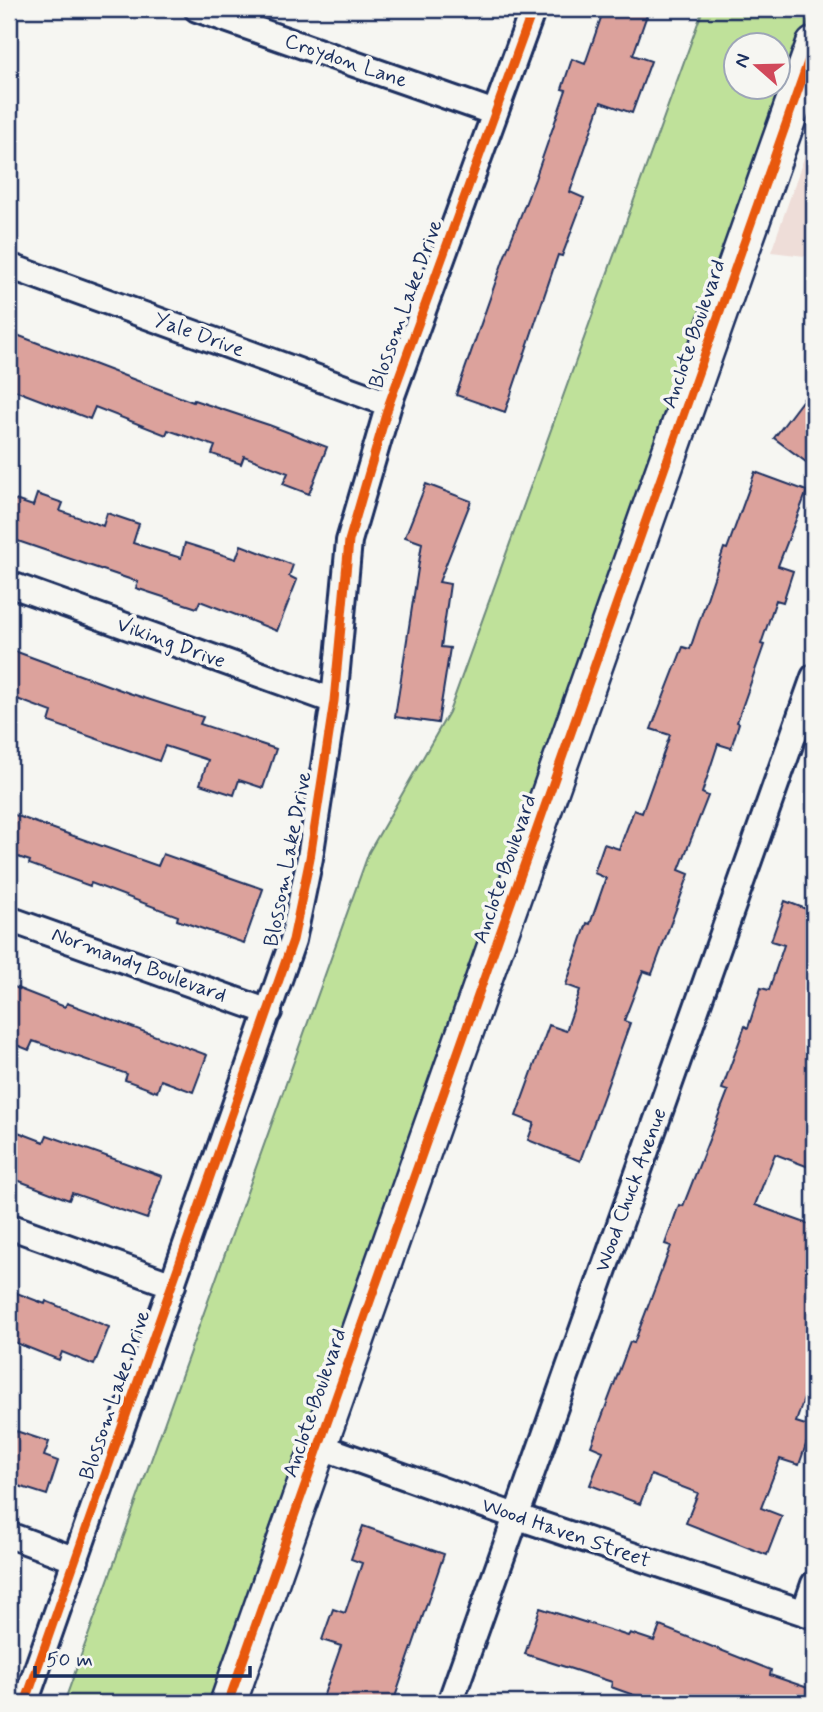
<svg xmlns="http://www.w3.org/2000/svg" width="823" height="1712" viewBox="0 0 823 1712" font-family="Mynerve,sans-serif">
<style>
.built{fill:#eeddd8}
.green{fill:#bfe19a;stroke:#6d887c;stroke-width:2;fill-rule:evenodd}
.building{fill:#dca29c;stroke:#1b2f5e;stroke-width:2}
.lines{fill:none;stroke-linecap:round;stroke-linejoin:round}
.street-casing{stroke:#1b2f5e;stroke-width:30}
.secondary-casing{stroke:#1b2f5e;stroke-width:40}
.street{stroke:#f6f6f2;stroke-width:24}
.secondary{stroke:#f6f6f2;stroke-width:35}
.cycleway-casing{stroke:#f6f6f2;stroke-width:13}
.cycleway{stroke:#e8590c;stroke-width:9}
.labels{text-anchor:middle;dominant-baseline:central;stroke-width:7;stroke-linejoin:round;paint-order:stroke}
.street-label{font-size:21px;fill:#1b2f5e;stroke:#f6f6f2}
</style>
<rect width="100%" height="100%" fill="#f6f6f2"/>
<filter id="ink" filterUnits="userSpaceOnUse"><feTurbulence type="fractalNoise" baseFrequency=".0143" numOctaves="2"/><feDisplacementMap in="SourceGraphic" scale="14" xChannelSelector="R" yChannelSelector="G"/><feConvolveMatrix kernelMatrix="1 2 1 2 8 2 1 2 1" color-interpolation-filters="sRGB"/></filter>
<g filter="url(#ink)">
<path class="built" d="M814,129V257L771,252Z"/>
<path class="green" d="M703,9H813L213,1703H64L369,852L449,712ZM736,46H778V88H736Z"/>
<path class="building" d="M604,9H649L633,55L651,61L632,113L601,102L570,192L584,198L562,256L558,255L505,412L456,395L504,258L535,179L566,90L562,89L572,59L585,64Z
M9,332L193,402L194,400L269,425L327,447L309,494L283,484L288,473L244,456L241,464L212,454L215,446L168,430L166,435L95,407L90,419L9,388Z
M814,385V468L774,438Z
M755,472L807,491L778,566L793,571L783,602L776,600L761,644L764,645L737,722L739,723L731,748L718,744L702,793L708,796L679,870L689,874L652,974L643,971L624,1021L630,1023L580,1161L528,1140L534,1123L516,1116L549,1025L566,1031L580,990L566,985L587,923L590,924L606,878L594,873L604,844L619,849L634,810L642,813L670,735L651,729L683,647L690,649L724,548L727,549Z
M426,484L471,501L439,582L450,584L441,647L450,648L438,723L395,717L422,543L405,537Z
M37,494L63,503L60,511L103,526L107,513L139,524L133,543L181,558L185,543L236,559L241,545L293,565L289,576L297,580L277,631L200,601L197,608L136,588L138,582L9,538V498L33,506Z
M9,649L129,693L203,717L200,724L276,749L263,788L239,780L234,795L200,784L208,760L165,746L159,761L49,722L52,712L9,696Z
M9,813L158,866L163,854L263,889L244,943L177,920L178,916L91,883L90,886L29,864L30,861L9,854Z
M785,901L814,912V1169L775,1154L755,1205L814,1226V1369L796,1422L812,1427L799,1465L780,1459L761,1508L782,1516L767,1555L686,1523L698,1493L651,1475L640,1504L590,1485L603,1451L591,1446L630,1342L634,1343L671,1246L665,1244L679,1205L683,1206L728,1091L722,1089L745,1026L748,1028L761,988L769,990L784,945L771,941Z
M9,985L65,1007L67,1003L207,1055L193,1092L161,1080L157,1092L125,1080L127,1074L33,1041L29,1050L9,1042Z
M18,1132L44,1142L47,1135L162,1176L147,1219L72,1193L69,1200L9,1177V1158Z
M9,1290L45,1304L46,1301L109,1327L94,1365L62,1352L59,1360L9,1340Z
M16,1431L49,1442L44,1456L58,1461L47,1495L9,1483V1454Z
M363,1526L444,1554L393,1703H321L341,1646L322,1640L333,1609L345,1613L362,1563L351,1559Z
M540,1608L628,1636L630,1633L654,1641L660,1626L771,1670L770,1675L814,1690V1703H656L611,1687L612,1682L525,1654Z"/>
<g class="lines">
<defs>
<path id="street" d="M197,9L495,113
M9,266L389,404
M9,584L334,701
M9,919L269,1012
M9,1226L173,1285
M319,1446L515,1516L814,1616
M9,1535L76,1560
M804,1613L814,1584
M25,1703L293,940L310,858L334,701L349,541L389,404L533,9
M450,1703L814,677"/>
<path id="secondary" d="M228,1703L814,45"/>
</defs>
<use href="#street" class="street-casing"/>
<use href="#secondary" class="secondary-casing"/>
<use href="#street" class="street"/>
<use href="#secondary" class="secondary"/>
<defs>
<path id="cycleway" d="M25,1703L293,940L310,858L334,701L349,541L389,404L533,9
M228,1703L814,45"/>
</defs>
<use href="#cycleway" class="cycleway-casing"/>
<use href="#cycleway" class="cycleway"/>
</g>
</g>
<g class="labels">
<g class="street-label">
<text transform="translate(346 61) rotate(19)">Croydon Lane</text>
<text transform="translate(406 304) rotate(-70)">Blossom Lake Drive</text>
<text transform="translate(694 334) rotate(-71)">Anclote Boulevard</text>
<text transform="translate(199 335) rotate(20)">Yale Drive</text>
<text transform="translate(171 643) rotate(20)">Viking Drive</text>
<text transform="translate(288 859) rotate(-79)">Blossom Lake Drive</text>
<text transform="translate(505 869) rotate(-71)">Anclote Boulevard</text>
<text transform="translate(139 965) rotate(20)">Normandy Boulevard</text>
<text transform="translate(631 1190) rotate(-70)">Wood Chuck Avenue</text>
<text transform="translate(115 1395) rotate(-71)">Blossom Lake Drive</text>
<text transform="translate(315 1403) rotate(-71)">Anclote Boulevard</text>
<text transform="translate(566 1533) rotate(19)">Wood Haven Street</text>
</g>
</g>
<rect width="823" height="1712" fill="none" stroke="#f6f6f2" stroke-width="35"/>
<rect x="18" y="18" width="788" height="1677" fill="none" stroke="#1b2f5e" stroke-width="2.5" filter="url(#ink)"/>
<g transform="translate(757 66) rotate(290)"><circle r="33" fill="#f6f6f2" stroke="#9ea6b7" stroke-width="2"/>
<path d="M0-5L12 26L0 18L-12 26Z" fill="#d1495b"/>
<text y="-10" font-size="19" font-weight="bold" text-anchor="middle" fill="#1b2f5e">N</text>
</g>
<path d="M35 1666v10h215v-10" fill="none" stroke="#1b2f5e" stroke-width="3.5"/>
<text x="46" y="1666" font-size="21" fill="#1b2f5e" stroke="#f6f6f2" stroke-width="5" paint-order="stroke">50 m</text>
</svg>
